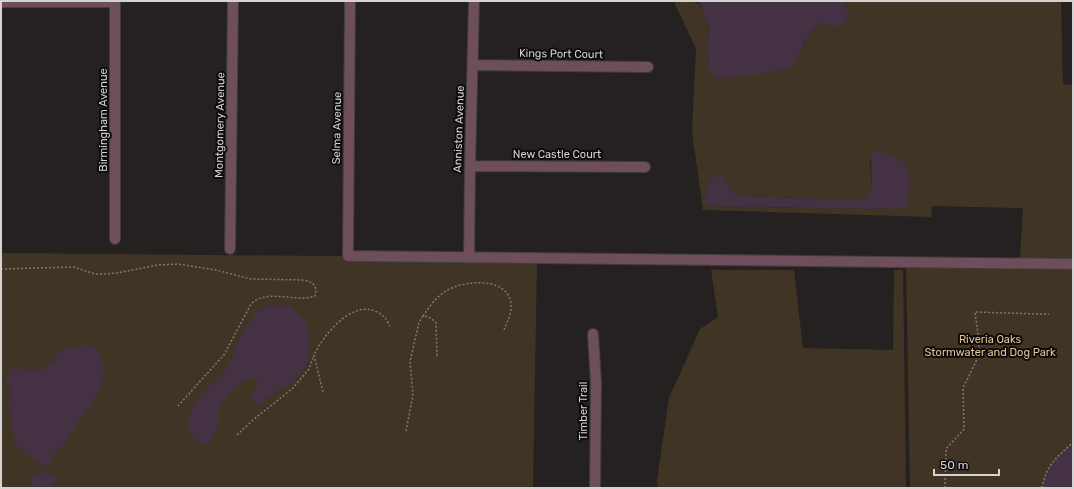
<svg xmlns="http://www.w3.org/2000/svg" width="1074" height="489" viewBox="0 0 1074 489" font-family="Rubik,sans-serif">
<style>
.green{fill:#403425;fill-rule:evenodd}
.water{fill:#443244}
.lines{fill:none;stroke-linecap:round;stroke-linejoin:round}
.minor-casing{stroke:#413d3d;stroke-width:12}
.path{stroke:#7d7a7a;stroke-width:1.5;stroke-dasharray:2 2;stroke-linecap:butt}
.minor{stroke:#6d4e5a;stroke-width:10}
.labels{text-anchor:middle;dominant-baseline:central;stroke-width:4;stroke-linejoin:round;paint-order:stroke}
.street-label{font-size:11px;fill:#d5d2d2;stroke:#0d0b0b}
.park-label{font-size:11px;fill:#e4c095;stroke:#0d0b0b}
</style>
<rect width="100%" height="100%" fill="#252121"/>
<path class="green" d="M675,1C688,1 701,0 705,12C707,19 706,22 710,27L706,47L709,55L708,64L795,65C801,50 807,35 819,23L833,26L843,25L849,14L844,2L833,1H1061L1063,84L1073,85V259L1020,258L1023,208L932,206L931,217L703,210L692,132L696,49L675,4ZM870,158L885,209L711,206L706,204L725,178L731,190L739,196L859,200L867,198C874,186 870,172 870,158Z
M1,253L537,258L533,488H1Z
M906,262L1073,263V488H910Z
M711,270H794L803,348L893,350L894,270H903L906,488H658L657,480L669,398L700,329L718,317Z"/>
<path class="water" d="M697,1L844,2L849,14L843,26H833L819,23C807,34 801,50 795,65C770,75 744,76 717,78L711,72L708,64L709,55L706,47L710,27C703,19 707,9 697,1Z
M873,151C884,152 904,158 908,169C911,178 908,199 907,208L869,209L711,206L706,204C705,192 705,184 715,176L725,178L731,190L739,196L859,200L867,198C876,184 868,166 873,151Z
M266,306H289L307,324L310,345L307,365L292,383L275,392L257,405L251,399L258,381L252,378L234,387L220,406L217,428L210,444H199L189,431C189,426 188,418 190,413C198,393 215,385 225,370C241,346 239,322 266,306Z
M86,345C93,345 96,348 100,354C113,378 90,408 76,425C73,429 71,434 69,438C65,445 57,452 51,456L52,459L49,465C42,468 38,463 33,459C12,444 15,441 11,418C11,413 9,410 9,406C8,393 14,392 6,379L10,369L43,370L52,363L56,362L58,352C66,348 67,349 75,348C79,348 82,345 86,345Z
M1073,442V488H1042C1046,465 1057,457 1073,442Z
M47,472L54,476L56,479L52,488H33L31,481L32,476L36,474Z"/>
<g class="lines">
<defs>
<path id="minor" d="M115,1V239
M350,1L348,256L1073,264
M1,2H115
M473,65L648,67
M470,166L645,167
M230,249L233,1
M469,258L470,166L474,1
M593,334L596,383L595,488"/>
</defs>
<use href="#minor" class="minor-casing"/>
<path class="path" d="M1,269L74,267L95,274H103L117,273L158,265L178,264L216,270L251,279L302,280C312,281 318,285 315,296C296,303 267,288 251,304L224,355L203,378L178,406
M423,316C429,307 436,297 446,291C463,280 508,276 511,304C512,313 507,322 504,330
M323,392L314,355C323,336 348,304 372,310C376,311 380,313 383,316C386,318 388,323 390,326
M406,431L413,395L410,362L419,322L423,316C429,316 432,319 436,323L437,358
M237,435L253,420L293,388L309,369L314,355
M945,488L946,449L964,429L963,388L979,355V341L975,312L1039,314H1049
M1042,488C1046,464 1057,458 1073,442"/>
<use href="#minor" class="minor"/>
</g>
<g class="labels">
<g class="street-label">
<text transform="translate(561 54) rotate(1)">Kings Port Court</text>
<text transform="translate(103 120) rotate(-90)">Birmingham Avenue</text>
<text transform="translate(220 125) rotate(-89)">Montgomery Avenue</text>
<text transform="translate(337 128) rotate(-89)">Selma Avenue</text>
<text transform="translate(459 129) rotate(-88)">Anniston Avenue</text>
<text x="557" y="154">New Castle Court</text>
<text transform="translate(583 411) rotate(-90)">Timber Trail</text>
</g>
<g class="park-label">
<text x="990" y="339">Riveria Oaks<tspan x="990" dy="13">Stormwater and Dog Park</tspan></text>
</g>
</g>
<rect width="1074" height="489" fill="none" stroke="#d5d2d2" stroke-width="4"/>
<path d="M934 469v6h65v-6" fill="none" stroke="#d5d2d2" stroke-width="2"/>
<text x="940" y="469" font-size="12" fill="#d5d2d2" stroke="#0d0b0b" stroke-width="3" paint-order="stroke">50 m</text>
</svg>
